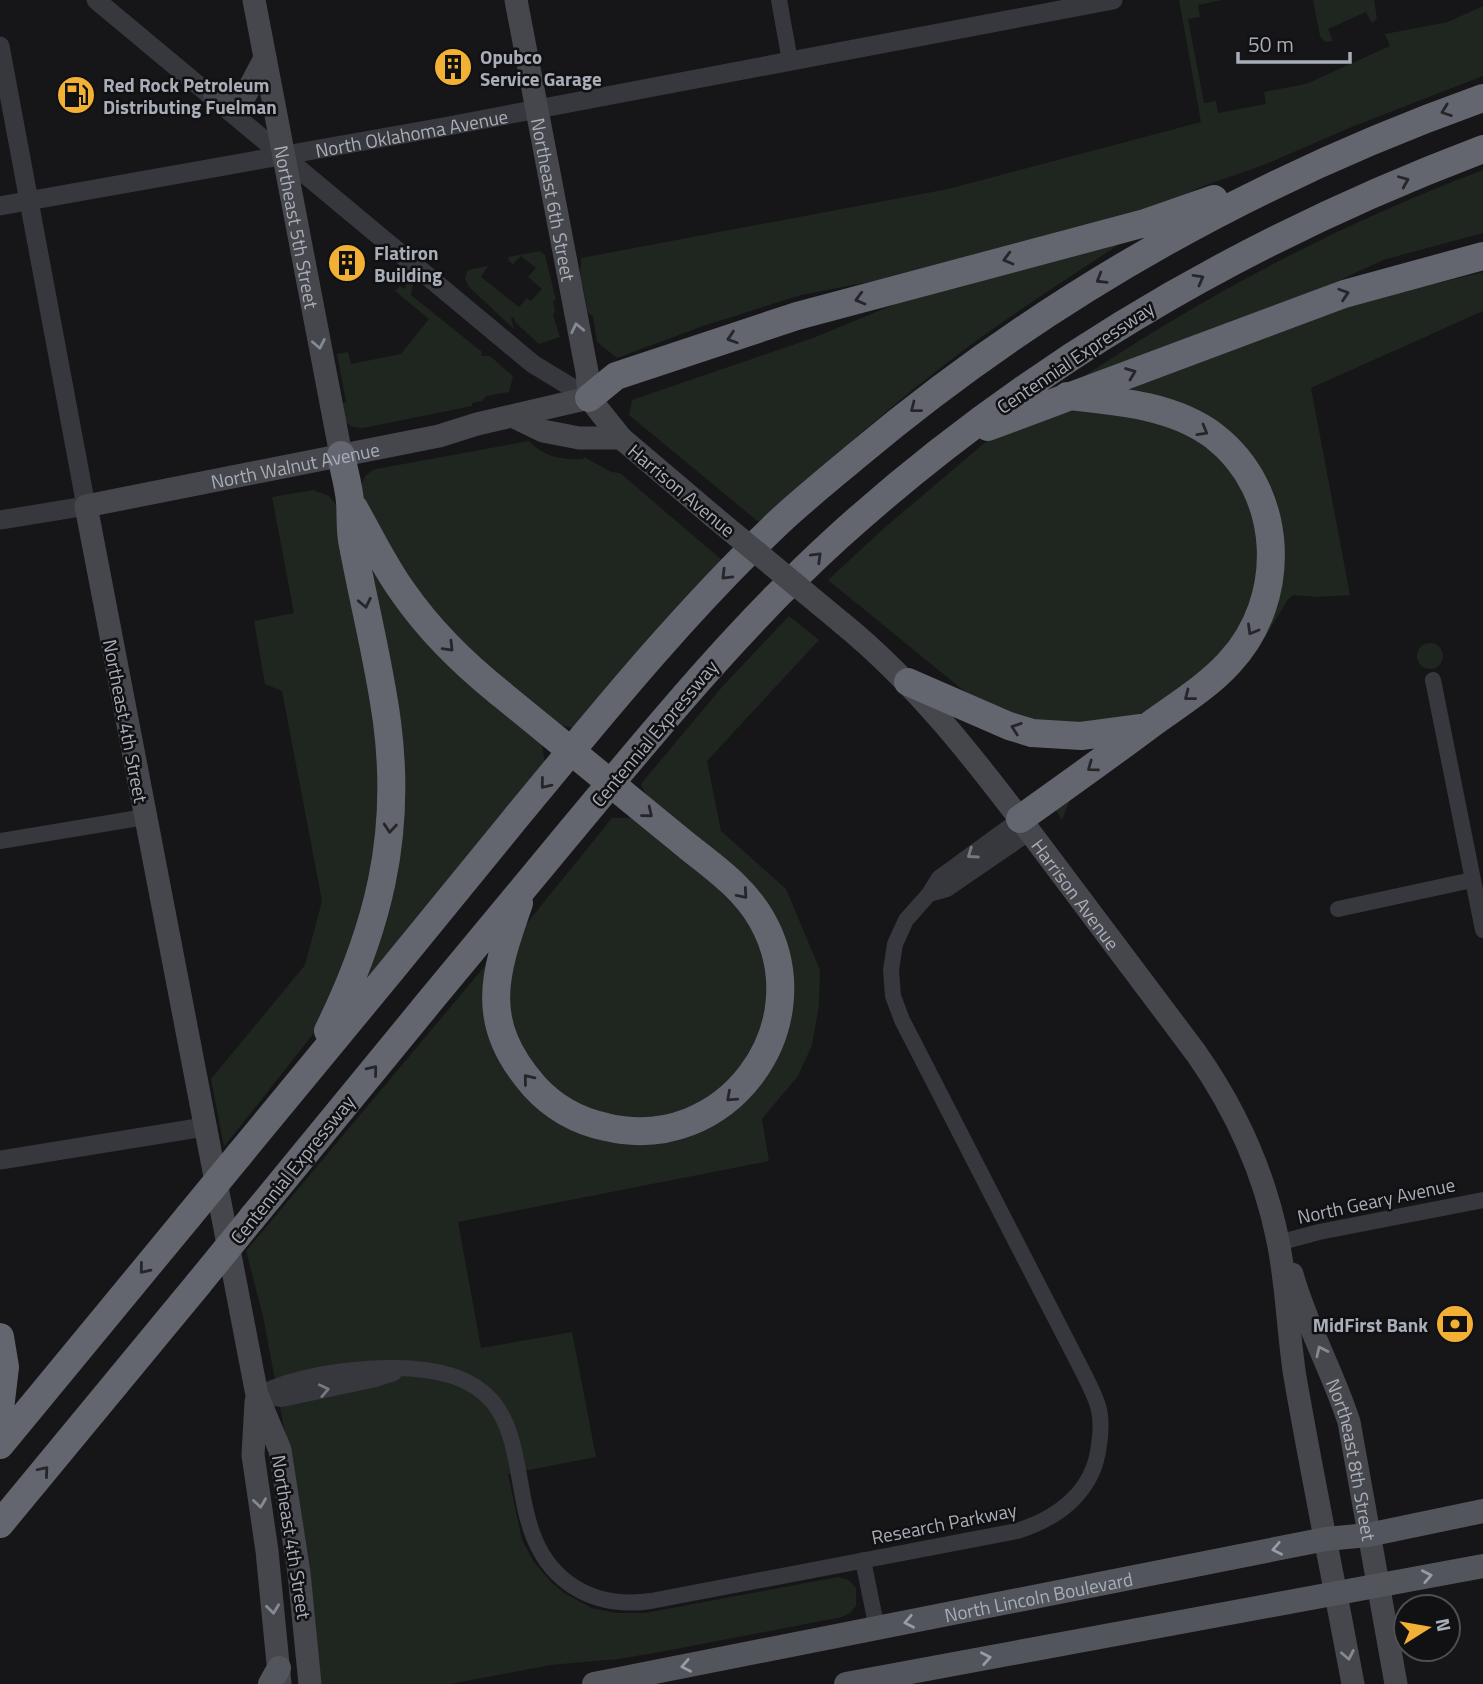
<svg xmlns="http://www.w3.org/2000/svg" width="1483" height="1684" viewBox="0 0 1483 1684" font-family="'Titillium Web',sans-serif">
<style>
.green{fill:#1e261f}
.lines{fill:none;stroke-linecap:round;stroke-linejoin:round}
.minor{stroke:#37383d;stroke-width:16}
.tertiary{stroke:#37383d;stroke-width:19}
.secondary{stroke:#45474d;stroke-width:23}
.primary{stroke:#53555c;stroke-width:24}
.motorway{stroke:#63666e;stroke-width:28}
.secondary-bridge{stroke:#45474d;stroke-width:23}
.motorway-bridge{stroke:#63666e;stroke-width:28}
.oneway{stroke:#26262a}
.oneway2{stroke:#858993}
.oneway3{stroke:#757881}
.oneway4{stroke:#979ba6}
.labels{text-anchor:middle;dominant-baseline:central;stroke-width:5;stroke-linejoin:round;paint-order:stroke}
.poi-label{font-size:19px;font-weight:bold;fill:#a8adb8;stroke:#111113;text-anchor:start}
.street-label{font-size:19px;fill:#a8adb8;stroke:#111113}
</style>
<rect width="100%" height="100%" fill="#161618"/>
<path class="green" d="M1179,0H1222L1198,5L1200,17L1188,19L1204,103L1216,101L1218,113L1266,104L1264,92L1306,84L1390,46L1385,34L1448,22L1483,6V76L1354,126L1266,164L1201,187L1145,214L885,279L801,295L703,326L617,358L597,342L593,316L588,313L583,287H580L581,258L948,189L1201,122Z
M1313,0H1374L1377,18L1372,23L1366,12L1328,29L1333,41L1325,42L1320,36Z
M1483,170V233L1383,260L1269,313L1080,379C1207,294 1340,224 1483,170Z
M1129,238C1074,274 1018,310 965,349C893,403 826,463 761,524L629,415L632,400L813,338L927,291Z
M540,251L545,255L556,300L553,301L555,310L553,315L560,337L539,344L516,323L513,317L511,318L514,329L468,286L465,278L468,270L488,266L481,277L519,307L527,298L531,301L542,289L528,277L536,268L521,256L513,264L509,261L508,257Z
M1483,272V311L1311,388L1350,595L1318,597L1294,595L1288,599L1255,654L1238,674L1070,800L1062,820L1053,806L1254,644L1262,484L1116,388L1306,316Z
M408,274L414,279L411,295L482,352L481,356H490L513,376L509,392L486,396L482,401L472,403V406L363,428L353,427L346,423L341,403L346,402L337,354L348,352L351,364L401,354L429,319L395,291L400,286L405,289Z
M1082,410L1140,414L1198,437L1236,473L1262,539L1251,613L1212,666L1145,712L1131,718L1061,730L980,704L828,580L882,530L995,434L1054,414Z
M529,441C543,457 563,460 583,459L584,457L611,472L620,473L723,561L574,728L554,724L430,617L362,498C361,484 361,475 376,469Z
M313,490L329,496L340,510L382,743L371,905L323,1016L313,1034L224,1147L211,1079L305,965L322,901L282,691L265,684L254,621L294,613L272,497Z
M362,549L541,740L545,763L356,993L388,889Z
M789,616L819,640L707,761L721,831L786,889L820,970L819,1005L812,1045L798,1076L762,1119L769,1161L458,1222L481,1348L572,1332L596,1457L508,1474L522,1540L534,1562L551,1582L564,1593L592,1608L616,1613H645L838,1577L849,1580L856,1588V1606L850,1613L842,1617L660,1652L618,1659L551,1665L450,1684H321L301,1519L263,1316L246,1251L489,961L497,1044L610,1137L738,1100L785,958L649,802L641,784L722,687Z
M1417 656a13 13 0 1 1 26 0a13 13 0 1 1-26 0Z
M612,818H634L741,901L772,971L755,1055L707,1105L647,1124L566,1104L509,1033L510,944Z"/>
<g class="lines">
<path class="minor" d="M779,0L790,61
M1433,680L1483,930
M0,841L145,817
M929,894L947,889L1030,832
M1338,909L1472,880
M1278,1243L1319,1232L1483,1200
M257,1395C293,1376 345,1369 386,1368C577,1363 475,1524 574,1587C598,1602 623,1605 651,1601L1017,1531C1059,1518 1094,1491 1099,1445C1101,1432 1102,1419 1098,1406C1095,1396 1090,1386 1085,1376L902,1020L893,996L891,970L895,944L906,920L929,894L939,878L1020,819
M257,1395L282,1399L376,1379L394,1373
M863,1560L877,1629"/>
<g class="tertiary">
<path d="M96,0L533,364L589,398"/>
<path d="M0,46L86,506L0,520"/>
<path id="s1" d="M0,206L443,127L1113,0"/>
<path d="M0,1160L204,1127"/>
</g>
<g class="secondary">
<path id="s2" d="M254,0L341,455"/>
<path id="s3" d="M516,0L587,372L589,398"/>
<path d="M215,98H236L246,94L265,58"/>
<path d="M589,398L621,438L714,517"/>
<path d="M514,417L543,431L579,438H621"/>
<path id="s4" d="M842,623C918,685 977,762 1036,840C1089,911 1142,982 1196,1053C1236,1110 1264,1172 1278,1241C1287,1285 1288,1332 1295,1377C1313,1480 1334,1582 1353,1684"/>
<path id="s5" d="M1292,1274C1306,1325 1333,1372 1349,1422L1396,1684"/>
<path d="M256,1402L253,1455L267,1551L280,1684"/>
<path id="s6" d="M310,1684L299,1573L280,1450L257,1395L86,506L439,436L477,424L589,398"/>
</g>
<g class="primary">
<path d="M270,1684L279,1668"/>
<path id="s7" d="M594,1684L1326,1539L1368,1535L1483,1511"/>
<path d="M846,1684L1483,1566"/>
</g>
<path class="motorway" d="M589,398L616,376L797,316L1145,223L1214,199
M988,427L1344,294L1483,256
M354,508C370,536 384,566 403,592C430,631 464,664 500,693
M908,682L1009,726L1032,733L1081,736L1141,728
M1020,819C1065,787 1110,755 1154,722C1179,704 1208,686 1229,663C1289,599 1285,491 1214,436C1173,405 1116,401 1067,396
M519,903C494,974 478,1022 534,1086C553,1107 577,1121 606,1127C725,1156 822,1027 762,920C745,890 718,870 691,849
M328,1031C378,929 402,836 387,722C379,661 363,601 352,540C350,527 351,515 350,502C349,487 344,471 341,455
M239,1155C331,1044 423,932 514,820C599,717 683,613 780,521C805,498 831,477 856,456C1044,298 1253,180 1483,98
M252,1218C358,1089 463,960 570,832C655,730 739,627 838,537C1027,366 1245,239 1483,149
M0,1337L5,1367L0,1409
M0,1445L188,1217
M0,1524L199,1283"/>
<path class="secondary-bridge" d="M714,517L842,623"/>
<path class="motorway-bridge" d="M500,693L691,849
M188,1217L239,1155
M199,1283L252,1218"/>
</g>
<defs><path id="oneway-chevron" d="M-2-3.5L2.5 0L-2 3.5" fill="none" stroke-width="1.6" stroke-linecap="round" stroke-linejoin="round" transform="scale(1.75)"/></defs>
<g class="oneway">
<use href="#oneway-chevron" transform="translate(1446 111) rotate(160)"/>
<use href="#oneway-chevron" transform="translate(1404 181) rotate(-23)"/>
<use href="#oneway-chevron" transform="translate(1008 259) rotate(165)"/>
<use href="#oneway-chevron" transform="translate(1101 279) rotate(149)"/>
<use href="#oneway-chevron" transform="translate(1199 279) rotate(-29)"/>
<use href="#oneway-chevron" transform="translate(1344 294) rotate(-18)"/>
<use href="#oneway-chevron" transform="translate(860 299) rotate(165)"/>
<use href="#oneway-chevron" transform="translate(732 338) rotate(162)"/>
<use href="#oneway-chevron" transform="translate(1131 373) rotate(-21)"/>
<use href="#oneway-chevron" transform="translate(915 408) rotate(142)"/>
<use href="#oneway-chevron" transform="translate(1203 431) rotate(30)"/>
<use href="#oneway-chevron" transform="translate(817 557) rotate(-44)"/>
<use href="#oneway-chevron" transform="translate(726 575) rotate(135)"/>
<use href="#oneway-chevron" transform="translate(365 603) rotate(78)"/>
<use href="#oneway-chevron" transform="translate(1252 630) rotate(120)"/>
<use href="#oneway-chevron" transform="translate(449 647) rotate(46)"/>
<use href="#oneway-chevron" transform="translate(1189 696) rotate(142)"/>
<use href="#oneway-chevron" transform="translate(1016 728) rotate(-161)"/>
<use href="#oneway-chevron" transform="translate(1092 767) rotate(144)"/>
<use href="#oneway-chevron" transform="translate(545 784) rotate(129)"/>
<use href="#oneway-chevron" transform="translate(648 813) rotate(39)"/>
<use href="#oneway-chevron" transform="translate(390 828) rotate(95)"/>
<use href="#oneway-chevron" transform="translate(743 894) rotate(49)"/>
<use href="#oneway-chevron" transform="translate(373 1070) rotate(-51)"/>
<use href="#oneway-chevron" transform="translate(528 1079) rotate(-129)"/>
<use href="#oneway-chevron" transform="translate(731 1097) rotate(138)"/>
<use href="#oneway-chevron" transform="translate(144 1269) rotate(129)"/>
<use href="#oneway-chevron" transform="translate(44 1471) rotate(-50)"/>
</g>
<g class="oneway2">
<use href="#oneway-chevron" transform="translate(577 328) rotate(-102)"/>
<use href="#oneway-chevron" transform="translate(319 344) rotate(79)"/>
<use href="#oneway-chevron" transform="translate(1321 1351) rotate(-115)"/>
<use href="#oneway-chevron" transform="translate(260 1503) rotate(82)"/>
<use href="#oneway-chevron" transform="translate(273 1609) rotate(83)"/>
<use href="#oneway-chevron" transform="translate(1348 1655) rotate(79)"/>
</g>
<g class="oneway3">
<use href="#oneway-chevron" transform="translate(972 854) rotate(145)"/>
<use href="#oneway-chevron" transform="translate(324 1390) rotate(-12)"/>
</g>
<g class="oneway4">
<use href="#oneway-chevron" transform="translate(1277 1549) rotate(169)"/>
<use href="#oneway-chevron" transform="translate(1427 1576) rotate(-11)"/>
<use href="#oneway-chevron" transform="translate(909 1622) rotate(169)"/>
<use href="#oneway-chevron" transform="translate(986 1658) rotate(-11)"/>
<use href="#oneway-chevron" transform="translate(686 1666) rotate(169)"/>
</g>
<defs>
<symbol id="building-disc" viewBox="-11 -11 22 22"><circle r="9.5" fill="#f2b134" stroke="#111113"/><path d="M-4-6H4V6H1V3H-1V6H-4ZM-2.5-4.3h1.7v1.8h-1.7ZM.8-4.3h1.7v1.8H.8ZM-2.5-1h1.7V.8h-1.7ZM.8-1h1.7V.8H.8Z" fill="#111"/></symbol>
<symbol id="fuel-disc" viewBox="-11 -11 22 22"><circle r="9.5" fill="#f2b134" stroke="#111113"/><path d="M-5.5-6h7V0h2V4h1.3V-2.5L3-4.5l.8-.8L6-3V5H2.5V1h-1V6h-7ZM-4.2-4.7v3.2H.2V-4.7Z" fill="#111"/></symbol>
<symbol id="bank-disc" viewBox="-11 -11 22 22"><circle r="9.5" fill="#f2b134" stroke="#111113"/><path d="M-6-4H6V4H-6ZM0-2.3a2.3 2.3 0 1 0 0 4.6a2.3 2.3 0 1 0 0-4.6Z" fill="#111"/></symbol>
</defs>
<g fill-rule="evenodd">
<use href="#building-disc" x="431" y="45" width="44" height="44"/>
<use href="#fuel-disc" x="54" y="73" width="44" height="44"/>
<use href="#building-disc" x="325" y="241" width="44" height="44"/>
<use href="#bank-disc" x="1433" y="1302" width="44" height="44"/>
</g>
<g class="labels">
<g class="poi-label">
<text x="480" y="56">Opubco<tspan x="480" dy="22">Service Garage</tspan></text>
<text x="103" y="84">Red Rock Petroleum<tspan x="103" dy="22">Distributing Fuelman</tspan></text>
<text x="374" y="252">Flatiron<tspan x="374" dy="22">Building</tspan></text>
<text x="1428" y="1324" text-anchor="end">MidFirst Bank</text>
</g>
<g class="street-label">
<text stroke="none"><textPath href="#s1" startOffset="418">North Oklahoma Avenue</textPath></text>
<text stroke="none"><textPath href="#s3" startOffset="203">Northeast 6th Street</textPath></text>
<text stroke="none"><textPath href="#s2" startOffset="231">Northeast 5th Street</textPath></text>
<text transform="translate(1075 357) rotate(-34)">Centennial Expressway</text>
<text stroke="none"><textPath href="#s6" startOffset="1414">North Walnut Avenue</textPath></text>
<text transform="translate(682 490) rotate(40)">Harrison Avenue</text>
<text transform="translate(126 721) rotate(79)">Northeast 4th Street</text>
<text transform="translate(654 733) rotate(-50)">Centennial Expressway</text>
<text stroke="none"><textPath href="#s4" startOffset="359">Harrison Avenue</textPath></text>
<text transform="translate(292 1169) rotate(-51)">Centennial Expressway</text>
<text transform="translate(1376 1200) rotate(-12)">North Geary Avenue</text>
<text stroke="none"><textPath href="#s5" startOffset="196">Northeast 8th Street</textPath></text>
<text transform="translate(944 1523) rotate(-11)">Research Parkway</text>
<text transform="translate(292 1537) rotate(81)">Northeast 4th Street</text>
<text stroke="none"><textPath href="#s7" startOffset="453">North Lincoln Boulevard</textPath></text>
</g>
</g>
<g transform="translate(1427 1628) rotate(79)"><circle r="33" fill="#111113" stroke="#4d4f55" stroke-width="2"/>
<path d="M0-5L12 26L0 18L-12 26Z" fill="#f2b134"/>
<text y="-10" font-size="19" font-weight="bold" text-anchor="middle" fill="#a8adb8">N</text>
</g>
<path d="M1238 52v10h112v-10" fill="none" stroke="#a8adb8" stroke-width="3.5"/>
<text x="1248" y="52" font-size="21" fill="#a8adb8" stroke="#111113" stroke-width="5" paint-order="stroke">50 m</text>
</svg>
